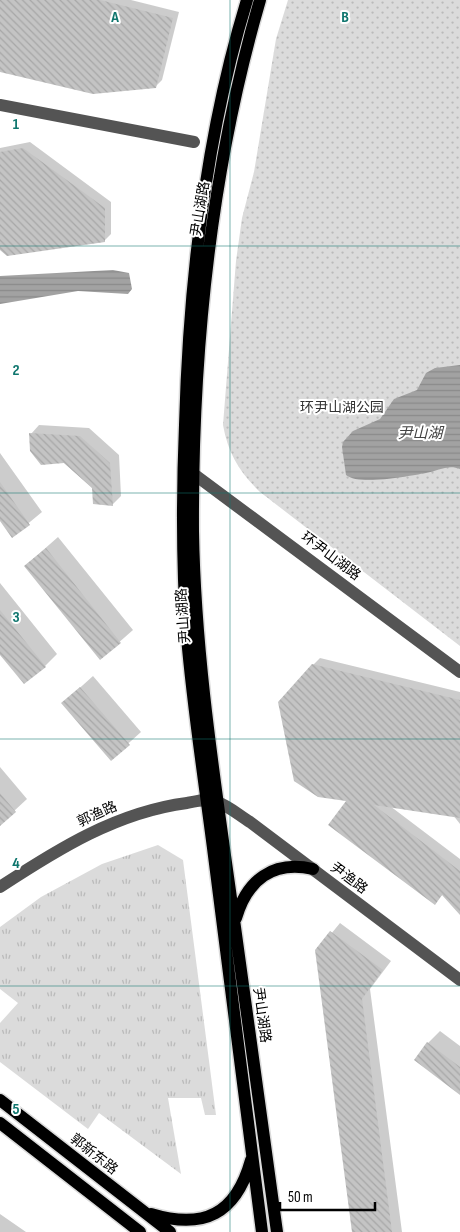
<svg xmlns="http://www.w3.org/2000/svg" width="460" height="1232" viewBox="0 0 460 1232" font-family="'Sofia Sans Condensed','Noto Sans SC',sans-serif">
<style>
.grass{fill:url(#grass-tufts)}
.park{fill:url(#park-dots)}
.water{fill:url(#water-rules)}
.shadow{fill:#0003}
.building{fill:url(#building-back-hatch)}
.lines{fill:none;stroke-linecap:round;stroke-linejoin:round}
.major-casing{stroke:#dbdbdb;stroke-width:15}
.minor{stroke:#545454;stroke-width:12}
.major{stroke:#000;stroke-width:12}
.grid{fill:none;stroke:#0f766e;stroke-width:1;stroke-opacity:0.55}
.labels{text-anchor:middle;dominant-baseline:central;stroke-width:4;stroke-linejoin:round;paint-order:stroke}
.street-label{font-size:14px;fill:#000;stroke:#fff}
.park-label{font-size:14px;fill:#323232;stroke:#fff}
.water-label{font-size:15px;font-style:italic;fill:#434343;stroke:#fff}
.grid-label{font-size:16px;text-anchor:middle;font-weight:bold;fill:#0f766e;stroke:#fff;stroke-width:4;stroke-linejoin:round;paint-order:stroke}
</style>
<defs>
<pattern id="grass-tufts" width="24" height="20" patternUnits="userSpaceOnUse" patternTransform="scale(1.25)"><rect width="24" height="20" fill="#dbdbdb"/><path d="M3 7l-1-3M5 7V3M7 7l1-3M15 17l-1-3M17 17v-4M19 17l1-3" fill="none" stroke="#bababa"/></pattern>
<pattern id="park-dots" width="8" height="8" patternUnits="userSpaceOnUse" patternTransform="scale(1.25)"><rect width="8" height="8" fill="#dbdbdb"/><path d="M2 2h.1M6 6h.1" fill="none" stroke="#bababa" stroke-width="1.8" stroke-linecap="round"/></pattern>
<pattern id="water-rules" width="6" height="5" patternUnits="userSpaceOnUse" patternTransform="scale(1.25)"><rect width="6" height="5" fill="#a2a2a2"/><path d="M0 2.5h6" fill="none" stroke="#8a8a8a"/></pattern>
<pattern id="building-back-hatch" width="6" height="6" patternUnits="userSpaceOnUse" patternTransform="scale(1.25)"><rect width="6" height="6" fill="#c4c4c4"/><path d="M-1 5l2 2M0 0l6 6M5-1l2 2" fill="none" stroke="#a7a7a7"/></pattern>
</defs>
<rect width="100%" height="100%" fill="#fff"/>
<path class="grass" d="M158,845L183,860L216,1115H205L201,1098H168L181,1174L99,1113L88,1129L0,1062V1023L18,1003L0,989V927L41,897L102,864Z"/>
<path class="park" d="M288,0H460V646L260,492C239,472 228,453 223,425L236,261L242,218L254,172L276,39Z"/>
<path class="water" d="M113,270L129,273L132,289L128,294L78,291L0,304V276Z
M460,365V469C448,464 438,471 426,473C409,476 359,486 346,475L342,447L343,442L353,431L380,419L394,399L417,390L426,373L435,368Z"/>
<path class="shadow" d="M0,0H131L179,12L162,80L155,87L0,70Z
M30,142L111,202V234L105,240L0,248V148Z
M39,425L89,428L119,455L121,496L112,505L31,434Z
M0,453L42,512L13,536L0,518Z
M58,537L133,630L100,659L25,566Z
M0,583L57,654L45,666L0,653Z
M320,658L460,692V824L453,815L390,806L460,859V913L443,894L435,903L348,801L313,665Z
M93,676L141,732L111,759L63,703Z
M0,767L27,799L0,824Z
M340,923L391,961L370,989L402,1232H353L317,951Z
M440,1031L460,1046V1094L428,1043Z
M0,1214L26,1232H0Z"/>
<path class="building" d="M0,0H100L173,18L156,88L93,94L0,72Z
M23,148L105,208V242L7,256L0,250V152Z
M29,433L80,436L110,463L113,506L93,504L92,488L64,463L41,465L30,451Z
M0,482L30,525L12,538L0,521Z
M46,548L121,643L100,660L24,566Z
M0,610L46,667L24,684L0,655Z
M312,664L460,700V818L374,805L460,871V915L442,895L435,905L328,825L346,801L318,797L294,781L278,702Z
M80,687L130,745L111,761L61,703Z
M0,793L16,812L0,826Z
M330,931L383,970L362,999L392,1232H352L315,950Z
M427,1042L460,1067V1095L414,1060Z"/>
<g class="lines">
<defs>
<path id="major" d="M247,0C205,137 189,282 185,425C182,496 182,567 187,637C193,708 204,778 213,848C229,976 246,1104 262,1232
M260,0C210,172 192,353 193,531C195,654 214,776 231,898C247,1009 261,1121 277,1232
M236,918C247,880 273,860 313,869
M0,1100L170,1232
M0,1123L140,1232
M151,1214C204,1230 236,1214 251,1160"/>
</defs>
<use href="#major" class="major-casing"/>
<path class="minor" d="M0,105L194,142
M187,469L460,672
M0,887C58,849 117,812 187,803C196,801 208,798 217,802C229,806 240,816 250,822L460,980"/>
<use href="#major" class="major"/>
</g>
<path class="grid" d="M230,0V1232M0,246H460M0,493H460M0,739H460M0,986H460"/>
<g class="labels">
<g class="street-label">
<text transform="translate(200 209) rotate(-81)">尹山湖路</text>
<text transform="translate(331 556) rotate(37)">环尹山湖路</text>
<text transform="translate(183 616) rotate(-94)">尹山湖路</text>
<text transform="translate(97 814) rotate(-24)">郭渔路</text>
<text transform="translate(349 878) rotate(37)">尹渔路</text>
<text transform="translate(262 1015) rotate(82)">尹山湖路</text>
<text transform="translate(94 1154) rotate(38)">郭新东路</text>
</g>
<g class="park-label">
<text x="342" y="407">环尹山湖公园</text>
</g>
<g class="water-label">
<text x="420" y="433">尹山湖</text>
</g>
</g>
<g class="grid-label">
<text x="115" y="22">A</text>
<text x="345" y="22">B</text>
<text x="16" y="129">1</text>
<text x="16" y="375">2</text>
<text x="16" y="622">3</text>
<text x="16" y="868">4</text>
<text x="16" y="1114">5</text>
</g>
<path d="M280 1202v8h95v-8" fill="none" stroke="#000000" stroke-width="2.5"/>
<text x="288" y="1202" font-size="15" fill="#000000" stroke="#ffffff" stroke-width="4" paint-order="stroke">50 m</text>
</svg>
